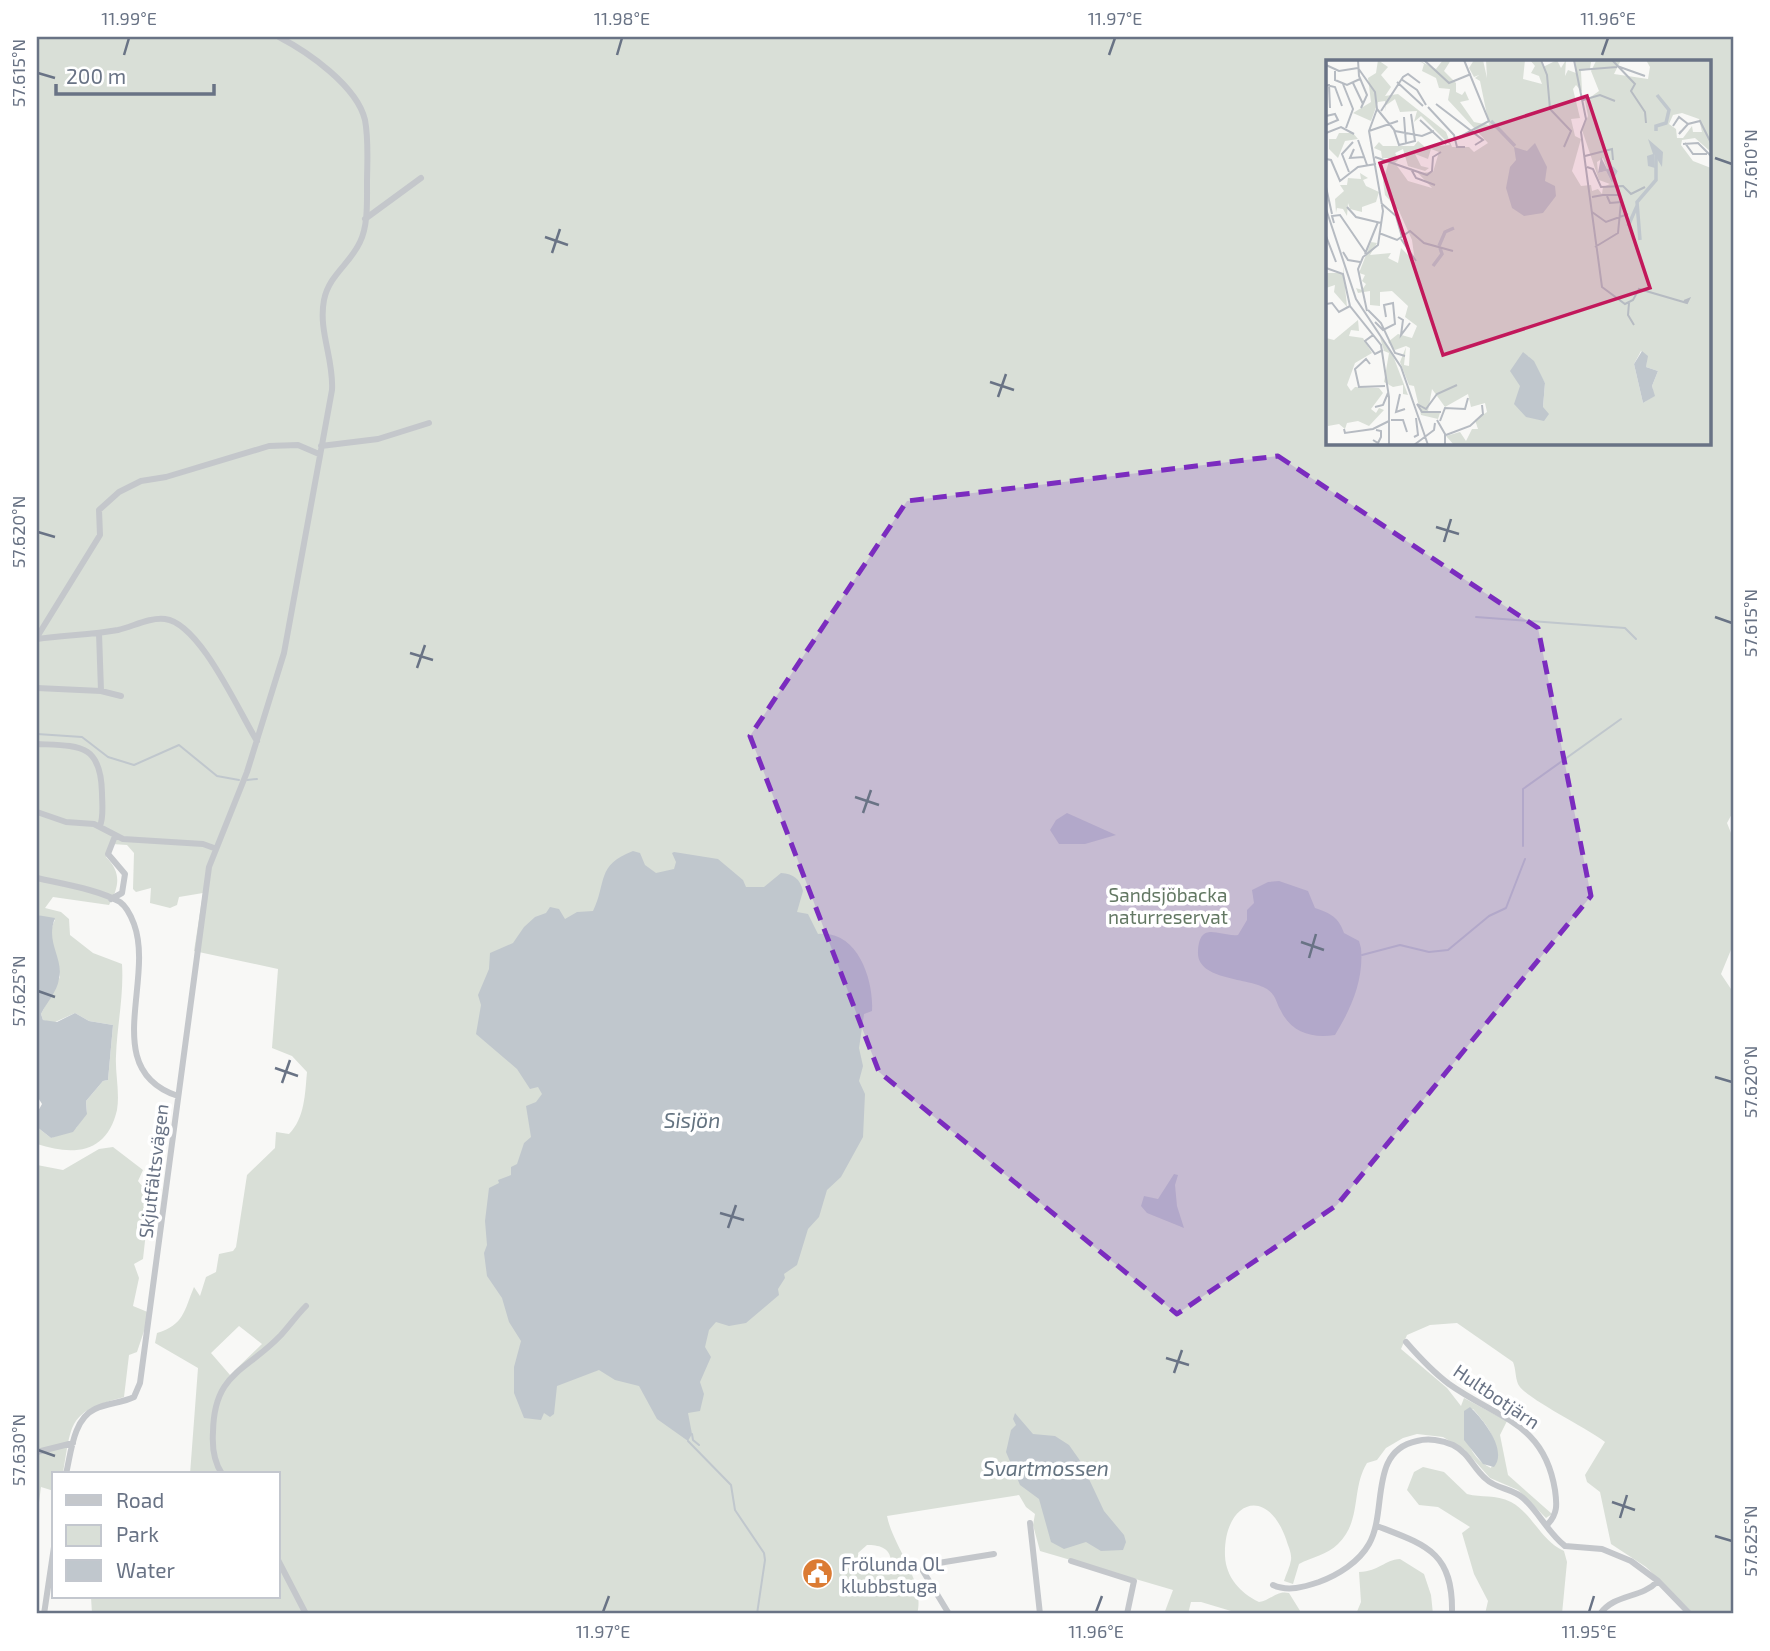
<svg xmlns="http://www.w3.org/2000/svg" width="1770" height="1651" viewBox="0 0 1770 1651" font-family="'Exo 2',sans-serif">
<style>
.green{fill:#d9dfd7;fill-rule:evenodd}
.water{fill:#c0c7cd}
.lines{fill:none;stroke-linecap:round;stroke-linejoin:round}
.stream{stroke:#c0c7cd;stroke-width:2}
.street{stroke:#c4c7cb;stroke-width:6}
.marked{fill:#7b2cbf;fill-opacity:0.2;stroke:#7b2cbf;stroke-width:5;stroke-dasharray:14 9;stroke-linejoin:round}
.ticks{fill:none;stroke:#697385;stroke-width:2.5}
.labels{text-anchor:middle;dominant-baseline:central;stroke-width:7;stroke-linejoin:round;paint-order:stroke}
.park-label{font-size:19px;fill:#637863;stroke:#fff}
.street-label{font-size:19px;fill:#697385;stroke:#fff}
.poi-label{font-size:19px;fill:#697385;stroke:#fff;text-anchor:start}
.water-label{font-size:21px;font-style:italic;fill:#647380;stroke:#fff}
.inset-river{fill:none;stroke:#c0c7cd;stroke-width:3.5}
.inset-road{fill:none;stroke:#b6bbc2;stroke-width:2}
.view{fill:#c2185b;fill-opacity:0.15;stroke:#c2185b;stroke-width:3.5}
.inset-edge{fill:none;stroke:#697385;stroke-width:3.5}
.neatline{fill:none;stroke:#697385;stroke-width:2.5}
.ticks-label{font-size:18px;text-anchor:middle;fill:#697385}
</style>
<rect width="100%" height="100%" fill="#f8f8f6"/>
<path class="green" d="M37,37H1733V812L1727,823L1733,838V945L1721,974L1733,992L1731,1614L1691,1611L1646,1567L1611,1544L1600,1492L1587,1482L1585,1475L1605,1442C1589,1429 1523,1397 1518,1384C1515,1377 1516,1369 1513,1362L1457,1323L1430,1325L1407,1335L1401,1349L1447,1388L1461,1406L1464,1398L1507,1421L1500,1435L1508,1475L1552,1514L1546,1518L1518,1490L1490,1478L1465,1450L1443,1437L1417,1434L1403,1438L1386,1448L1377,1460L1367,1463C1351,1489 1362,1521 1338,1544C1327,1555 1312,1557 1299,1564L1293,1584L1284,1581C1286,1574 1290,1567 1291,1560C1292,1553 1288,1546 1286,1539C1266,1483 1223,1503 1225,1556C1226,1577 1240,1593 1259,1602C1271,1600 1277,1590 1289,1593L1302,1614H1241L1201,1602H1191L1188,1614H1164L1173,1590L1040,1551L1033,1525L1035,1514L1026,1507L1019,1495L887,1516C893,1547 926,1582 917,1614H92L91,1597H278V1474H190L198,1368L155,1343L157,1333C184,1325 184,1311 194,1287L200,1296L206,1277L216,1272L219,1254L233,1251L236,1247L247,1175L275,1148L276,1132L289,1134C305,1118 305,1093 307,1072L292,1056L272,1048L278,969L194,951L203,893L179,897L177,905L170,908L150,903L151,888L136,892L133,889L134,853L127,845L112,844L106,857C122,873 119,887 109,905L53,897L45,908L61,912L69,919L70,935L93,953L122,964C124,995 117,1026 116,1056C115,1073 120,1093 117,1110C107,1154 73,1156 37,1144V1127L51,1138L76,1128L87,1112L86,1101L103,1081L108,1080L113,1025L89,1021L75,1013L53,1023L43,1020L41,1014L60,977C58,960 45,937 55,920L37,915ZM1327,61H1709V443H1327ZM239,1326L262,1344L230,1375L211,1353ZM1473,1409C1491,1430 1500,1441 1491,1468C1468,1457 1464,1434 1464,1412ZM867,1545C878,1545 890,1547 891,1561L884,1571L874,1568L870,1556L859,1558L858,1553Z
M113,1147L143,1170L138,1181L150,1196L143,1259L134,1264L139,1278L133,1306L150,1313L137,1352L129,1355L124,1397C68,1412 72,1421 63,1474H54V1491L41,1487L37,1518V1165L63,1170L99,1149Z
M1423,1467L1444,1472L1467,1494C1482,1498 1495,1494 1511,1502C1533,1514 1540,1540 1564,1551L1567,1562L1562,1614H1485L1488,1601L1474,1574L1462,1533L1470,1527L1438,1507L1419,1505L1407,1490L1414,1472Z
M1400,1559L1424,1574L1431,1595L1433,1614H1356L1361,1602L1359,1572C1380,1571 1384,1560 1400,1559Z"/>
<path class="water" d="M1067,813L1116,835L1085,844H1059L1050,830L1056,820Z
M633,851L640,853L645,865L656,873L674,869L676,862L672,853L674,852L718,859L743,880L746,887H764L781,873C794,874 800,879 803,891L797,912L808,914L818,934C858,929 874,981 872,1011L864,1014L859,1048L863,1066L859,1081L865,1094L863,1137L841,1177L827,1190L819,1217L808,1229L797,1265L784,1274L785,1278L778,1289L779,1295L746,1323L729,1326L716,1322L709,1330L705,1347L711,1357L700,1382L704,1394L700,1411L688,1413L692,1434L688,1441L657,1419L639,1386L615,1380L599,1370L557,1386L554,1414L550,1417L544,1413L541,1420L524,1418L514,1393V1367L521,1341L509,1322L502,1298L487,1276L484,1253L487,1245L485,1221L489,1188L499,1183L498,1180L511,1175V1167L517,1164L524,1143L531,1137L526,1106L536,1102L542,1094L538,1087L530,1089L517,1069L476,1034L481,1005L478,995L489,969L490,953L513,943L524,927L535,917L546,913L550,907L559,909L565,919L577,912L593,911C607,882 596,865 633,851Z
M1279,881L1308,891L1315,908C1331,913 1339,918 1344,933L1359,941L1361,948C1364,980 1351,1009 1335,1035C1312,1039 1291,1032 1281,1011C1276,1003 1276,995 1267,989C1249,977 1196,981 1198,951C1200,920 1219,937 1238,935L1247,920V910L1254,903L1252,890L1268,882Z
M37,915L55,918C45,943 64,958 59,979C57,992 47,1002 41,1014L43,1020L57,1022L75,1013L89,1021L113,1025L108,1080L103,1081L86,1101L87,1114L73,1132L51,1138L37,1127V1113L42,1104L37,1096Z
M1174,1174L1178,1175L1175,1185L1177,1206L1184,1228L1147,1213L1141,1206L1144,1196L1158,1199Z
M1470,1407C1483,1419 1508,1450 1494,1467L1483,1464L1464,1440V1411Z
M1015,1413L1033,1434L1055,1436L1069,1445L1081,1462L1104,1511L1124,1535L1126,1542L1123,1550L1101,1551L1086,1542L1064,1549L1051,1542L1039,1499L1020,1485L1006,1452L1011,1430L1016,1425L1013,1419Z"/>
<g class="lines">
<path class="stream" d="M1476,617L1625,628L1636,639
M37,734L82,737L108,757L134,765L179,745L217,776L239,780
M247,780L257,779
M1523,846V789L1621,719
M1362,955L1400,945L1429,952L1448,950L1489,916L1506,908L1525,859
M692,1434L693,1440L699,1445
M688,1441L731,1485L735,1510L764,1553L765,1560L757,1614"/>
<path class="street" d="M365,219L421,178
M321,446L378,439L429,423
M99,633L101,691
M37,637L100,535L99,510L119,492L141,481L166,477L269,446L298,445L319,454
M37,639C63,635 91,635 118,630C132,627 150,617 165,619C200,623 239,712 257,741
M37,688L101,691L121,696
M37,744C79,746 101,743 102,793C102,804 104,816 100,826
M37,812L66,822L94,824L123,839L203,844L214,848
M37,878C62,884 97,889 120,902C127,907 131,916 134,924C155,981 99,1070 178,1096
M111,899L122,893L125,874L108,854L115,836
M1406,1342C1419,1357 1433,1372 1449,1384C1498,1419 1544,1422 1555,1490C1557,1504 1558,1514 1547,1525
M37,1452L73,1443
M66,1474C71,1453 73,1419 95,1409C107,1403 122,1403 134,1397L140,1383L209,867L247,772L284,653L332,390C334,359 318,331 324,300C329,275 350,264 360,242C368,226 367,202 367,184C367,164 369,141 365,120C357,86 308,52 279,37
M222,1474C214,1462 212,1447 213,1432C214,1372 246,1372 281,1335C290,1325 297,1315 306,1306
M1030,1523L1040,1614
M1377,1526C1426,1545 1453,1552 1452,1612
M278,1560L306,1614
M1071,1561L1134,1581L1127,1614
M1273,1585C1288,1592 1304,1587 1319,1582C1338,1575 1359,1562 1369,1544C1388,1511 1368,1451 1417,1441C1428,1438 1442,1440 1453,1445C1469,1453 1473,1468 1486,1479C1496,1489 1512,1488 1523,1498C1539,1512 1548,1533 1565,1546L1602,1549L1631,1561L1658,1581L1690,1614
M44,1614L54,1547
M949,1614L920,1566L994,1554
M1600,1614C1615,1593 1641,1599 1658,1581"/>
</g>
<path class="marked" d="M1278,456L1538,628L1591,896L1337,1205L1177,1314L879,1072L750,736L907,501Z"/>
<path class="ticks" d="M124,55L129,38M617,55L622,38M1109,55L1115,38M1602,55L1608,38M38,73L55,78M1715,158L1732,164M545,237L568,245M552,253L560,229M990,382L1014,390M998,397L1006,374M1436,527L1459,534M38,532L55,537M1444,542L1451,519M1715,617L1732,623M410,653L433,660M417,668L425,645M855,797L879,805M863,813L871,790M1301,942L1324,950M1309,958L1316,934M38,991L55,997M275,1068L298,1076M1715,1077L1732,1082M282,1083L290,1060M720,1213L744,1220M728,1228L736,1205M1166,1358L1189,1365M1174,1373L1182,1350M38,1450L55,1456M1612,1502L1635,1510M1620,1518L1627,1495M1715,1536L1732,1541M603,1612L609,1596M1096,1612L1102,1596M1589,1612L1594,1596"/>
<defs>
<symbol id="civic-disc" viewBox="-11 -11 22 22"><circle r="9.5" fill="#db7b33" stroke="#fff"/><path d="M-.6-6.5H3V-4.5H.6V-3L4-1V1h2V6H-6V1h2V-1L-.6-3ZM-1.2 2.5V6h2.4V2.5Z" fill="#fff"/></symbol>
</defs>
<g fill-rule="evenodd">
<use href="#civic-disc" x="800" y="1556" width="35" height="35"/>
</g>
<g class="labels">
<g class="park-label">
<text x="1168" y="894">Sandsjöbacka<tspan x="1168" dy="22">naturreservat</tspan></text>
</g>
<g class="street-label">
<text transform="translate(153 1171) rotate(-83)">Skjutfältsvägen</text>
<text transform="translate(1497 1396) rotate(34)">Hultbotjärn</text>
</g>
<g class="poi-label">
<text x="841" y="1563">Frölunda OL<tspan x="841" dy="22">klubbstuga</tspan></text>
</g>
<g class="water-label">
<text x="692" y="1119">Sisjön</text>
<text x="1046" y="1467">Svartmossen</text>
</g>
</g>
<g transform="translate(1326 60)">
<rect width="385" height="385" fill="#f8f8f6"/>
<path d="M52,0L62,7L55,15L65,27L59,36L72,34L120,72L126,87H143L148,92L162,83L122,40L124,29L113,28L110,18L96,11L98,4L92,0L110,9L117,0H125L118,11L130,23V32L136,35L139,31L143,40L134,42L148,62L163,65L154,21L149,18L153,15L148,17L143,8L148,0H157L161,18L160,0H199L197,19L216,24L213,16L205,13L209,6L204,0H216L217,7L231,0L235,8L240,0L239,16L242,10L250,13L249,0H295L288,14L322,19L324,7L320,0H385V92L369,78L356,80L355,85L367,101L385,108V385H128L120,376L134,372L140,381L146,369H152L149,360L161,352L159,343L145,347L142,334L119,347L106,329L102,351L114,353L112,359L95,355L88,326L83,325L74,302L80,287L78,305L83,306L84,288L80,286L69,290L62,282L72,274L86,278L91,266L79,257L82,246L66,231L54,232V246L44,245V231L32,233L30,228L36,230L40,224L36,221L39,215L33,213L45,182L51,183L44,195L65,193L62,198L72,203L75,188L89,202L86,180L73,151L59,135L57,121L64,98H56L55,91L48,88L53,82L57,86H88L92,81L99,87L124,85L95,56L88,62L91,51L74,52L69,39L59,46L60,52L59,41L52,42L45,61L27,53L45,42L42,18L50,13ZM270,1L265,11L273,31L259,41L262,56L256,70L273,120L284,124L277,127L276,134L272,129L266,131L265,125L255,126L246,111L255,79L249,76L245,59L254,58L247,29L250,25L256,32L255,11L264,9L265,2ZM356,53L373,59L376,72H367L366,66L357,78H351L350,69L343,64L347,55ZM77,89L82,106L99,111L103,108L95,106L89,94L102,99L105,89L113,92L107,112L92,113L106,128L82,121L69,103L73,99L69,93ZM277,98L281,109L287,106L292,111L286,123L280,111L272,113L271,102ZM315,291L321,296L320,307L332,311L326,326L328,336L317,343L308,304ZM202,296L219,323L217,347L201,321ZM13,73H27L32,79L19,81L12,98L3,89V79H10ZM34,113L42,118L37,120L40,126L53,132L50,142L36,147V152L24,149L22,143L21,156L17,149L11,148L10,153L9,139L18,131L14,125H21L22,118L35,119ZM17,206L21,247L8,232L9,225L0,228V213H17ZM32,260L33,271L25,270L23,276L37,278L46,293L29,303L21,325L25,331L29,327L53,328L57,333L45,349L50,353L53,348L58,350L43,366L32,361L21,363L19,369L13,364L2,366L0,278L8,280ZM54,277L66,293L82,335L77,334V325L67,327L58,322L63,293L58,291Z" fill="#d9dfd7" fill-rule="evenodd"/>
<path d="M322,79L337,92L336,107L328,94L329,108L322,106L321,96L327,94ZM209,83L221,107L219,121L229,126L230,136L217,153L198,156L186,148L180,128L184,107L190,100L188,87L201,91ZM275,97L281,109L287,106L292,111L286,123L280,111L272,113ZM316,291L322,296L320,307L332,311L326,326L329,336L317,343L308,304ZM197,292L208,301L219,323L217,347L223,354L218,361L200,357L188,344L194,326L184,311Z" fill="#c0c7cd"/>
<path class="inset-river" d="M165,61L189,86M330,71V66L340,63L343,50L331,35M302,166L311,146M314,180L311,142L330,120V94M113,186L119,172L128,168M107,206L116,194L114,188"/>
<path class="inset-road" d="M32,0L33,16L41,35L35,48M98,0L123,23L145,14M215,0L221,15L224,49L245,71L238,87M248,0L260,59L255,72L276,227L299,244L307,240L313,229L361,243L363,239L358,241M286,0L309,24L305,31L319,52L320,63M0,5L13,11L32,8M291,6L319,16M32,8L49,32L51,49L43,71L57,151L52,185L37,197L32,209L41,251M253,10L291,7M9,11V20L21,25L34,19M75,19L91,30L100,45M71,22L97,46M27,23L37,44M3,24L4,48M17,24L27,49L20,68M0,25L9,27L16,46M257,40L274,35L289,41M110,44L157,80L149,85M102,47L128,75L131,87H139M51,49L69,71L96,76L108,71M55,51L77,17L82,14L94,23M0,56L9,54L12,60L0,65M78,57L80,84M94,60L120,84M347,66L353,57L362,64M68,70L73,85L89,81L85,54M43,71L72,61M355,71L353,74L362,64L374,61L385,83M0,73L15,67L28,74M130,79L163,61L138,0M32,80L41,105M359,83L367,94H381M357,84L372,83L385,96M28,89L24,98L38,97M259,96L286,89L287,100M49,97L101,115L106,111L107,97L115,92M0,99L5,100L14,121L32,107L50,104M261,107L267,109L275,127L297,126L305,134L319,127M85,109L90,118L109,125M23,112L16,94L27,82M0,127L6,154M266,137L277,135H294L295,142L284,143L281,136M55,143L70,156L76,177M21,147L30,157L55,163M0,149L30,239L75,307L102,385M266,152L280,162L302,154M8,163L6,156L14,155L40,193M53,173L71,180L84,171L98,183L127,191M0,176L10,202M75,179L90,201M269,187L292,173L295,142M17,192L22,200L34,202M39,194L52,162M0,208L17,214L24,246L55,285L63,337V385M303,243L302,255L308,265M0,244L6,243L13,252L24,246M42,250L55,263L69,293L79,296M72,257L77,260L75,275L84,263M49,262L57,270L69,264L67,243L58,245L60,257M44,271L47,275L39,281L49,294L57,290M44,304L40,299L29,309L33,327L59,326M74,334L70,352L79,349M49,347L57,345L62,333M115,352H96L91,344L100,349L111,334L131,325M65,360H77L81,372M111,360L119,374V385M114,361L119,348L139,349L142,338M18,369L19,373L47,369L63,361M120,375L144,366L157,354L156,345M88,377L92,375L90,358M47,380L52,383L55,377V371L50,370M88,385L108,370L109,363"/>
<path class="view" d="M261,36L324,228L117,295L54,103Z"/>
<rect width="385" height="385" class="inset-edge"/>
</g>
<rect width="1770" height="1651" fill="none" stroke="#ffffff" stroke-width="77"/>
<rect x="52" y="1472" width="228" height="126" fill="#ffffff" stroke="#c3c7ce" stroke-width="2"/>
<rect x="66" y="1495" width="35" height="10" fill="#c4c7cb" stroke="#c3c7ce" stroke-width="2"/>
<text x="116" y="1508" font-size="21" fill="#697385">Road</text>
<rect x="66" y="1525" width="35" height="21" fill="#d9dfd7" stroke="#c3c7ce" stroke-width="2"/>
<text x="116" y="1542" font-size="21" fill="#697385">Park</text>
<rect x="66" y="1560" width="35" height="21" fill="#c0c7cd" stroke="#c3c7ce" stroke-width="2"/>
<text x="116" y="1578" font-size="21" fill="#697385">Water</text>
<path d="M56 84v10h158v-10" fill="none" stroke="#697385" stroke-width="3.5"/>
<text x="66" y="84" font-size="21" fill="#697385" stroke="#ffffff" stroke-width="5" paint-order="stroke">200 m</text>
<rect x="38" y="38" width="1694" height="1574" class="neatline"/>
<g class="ticks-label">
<text x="129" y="25">11.99°E</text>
<text x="622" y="25">11.98°E</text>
<text x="1115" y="25">11.97°E</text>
<text x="1608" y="25">11.96°E</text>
<text transform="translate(19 73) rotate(-90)" y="6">57.615°N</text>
<text transform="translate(1751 164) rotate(-90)" y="6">57.610°N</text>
<text transform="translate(19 532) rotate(-90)" y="6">57.620°N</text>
<text transform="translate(1751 623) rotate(-90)" y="6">57.615°N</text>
<text transform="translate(19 991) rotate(-90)" y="6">57.625°N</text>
<text transform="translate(1751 1082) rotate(-90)" y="6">57.620°N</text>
<text transform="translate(19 1450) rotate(-90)" y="6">57.630°N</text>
<text transform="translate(1751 1541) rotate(-90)" y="6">57.625°N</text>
<text x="603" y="1638">11.97°E</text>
<text x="1096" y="1638">11.96°E</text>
<text x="1589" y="1638">11.95°E</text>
</g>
</svg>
